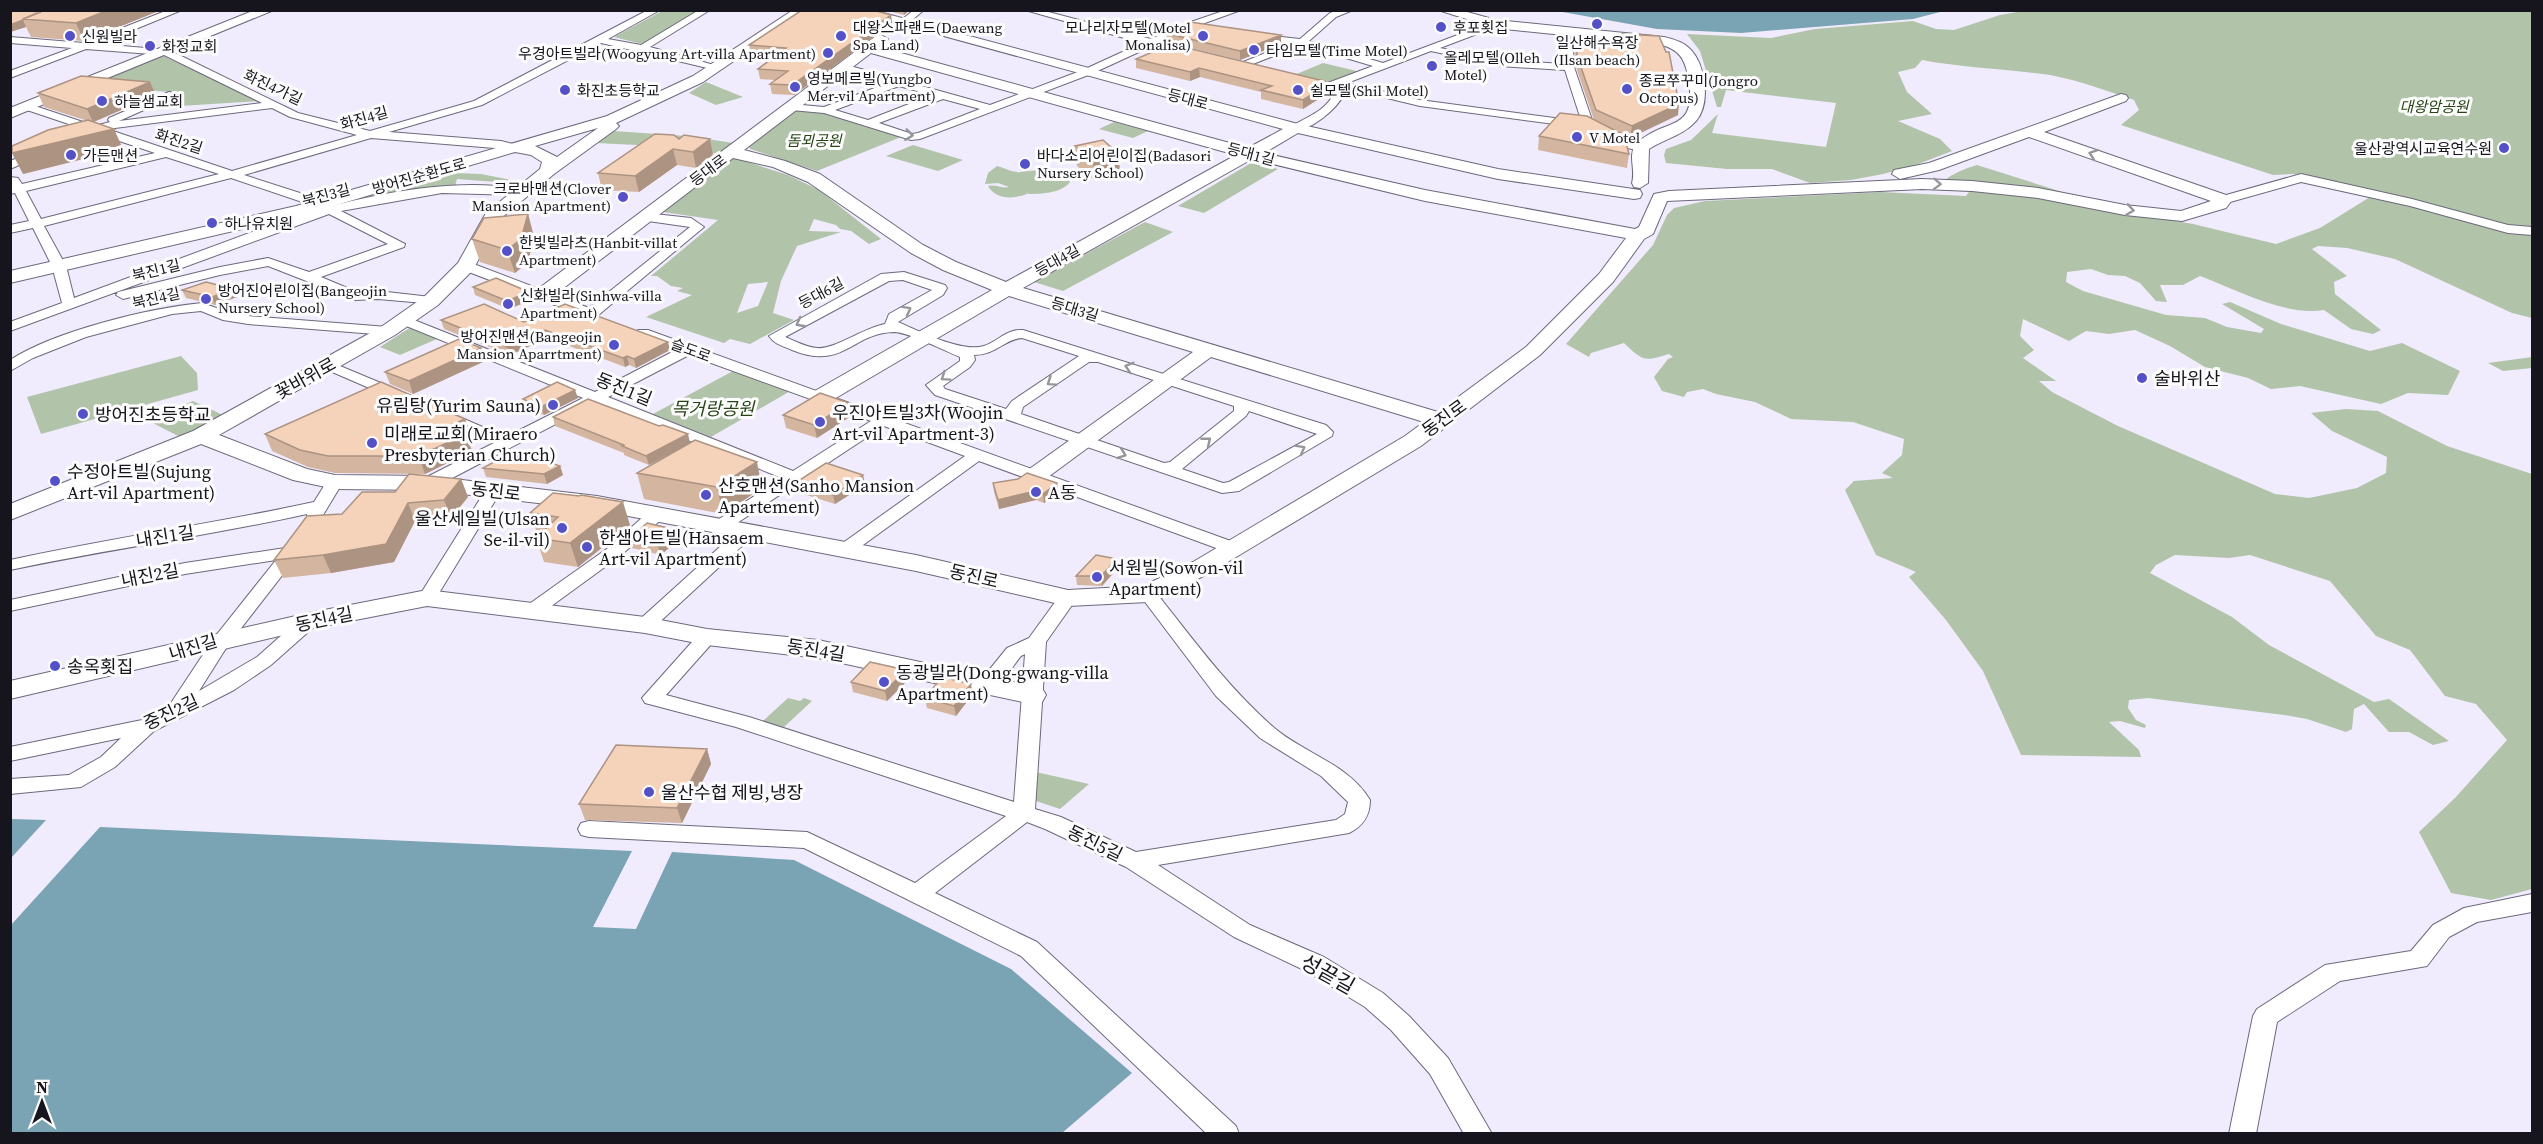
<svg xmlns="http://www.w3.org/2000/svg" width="2543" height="1144" viewBox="0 0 2543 1144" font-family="'Source Serif 4','Noto Sans KR',serif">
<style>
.green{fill:#b1c3a8;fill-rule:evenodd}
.water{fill:#7aa3b4}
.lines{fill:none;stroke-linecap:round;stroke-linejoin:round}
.street-casing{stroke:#6d697c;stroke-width:2}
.secondary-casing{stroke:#6d697c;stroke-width:2}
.street{fill:#fff;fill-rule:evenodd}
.secondary{fill:#fff;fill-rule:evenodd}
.wall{fill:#d3b5a0}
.shaded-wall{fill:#ac9382}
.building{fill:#f5d2ba;stroke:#ac9382;stroke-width:1.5}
.oneway{stroke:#969599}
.poi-dot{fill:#5450c7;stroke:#fcfcfc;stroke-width:2}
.labels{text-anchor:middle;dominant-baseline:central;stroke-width:6;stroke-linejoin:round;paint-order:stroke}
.far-poi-label{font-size:15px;fill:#16141c;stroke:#fcfcfc;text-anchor:start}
.far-street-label{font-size:15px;fill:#16141c;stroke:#fcfcfc}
.far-park-label{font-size:15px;font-style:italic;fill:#274314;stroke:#fcfcfc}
.street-label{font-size:18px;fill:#16141c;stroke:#fcfcfc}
.poi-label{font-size:18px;fill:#16141c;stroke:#fcfcfc;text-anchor:start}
.park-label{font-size:18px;font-style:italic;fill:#274314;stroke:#fcfcfc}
.near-street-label{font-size:21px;fill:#16141c;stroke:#fcfcfc}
</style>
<rect width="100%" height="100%" fill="#f0ecfe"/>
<path class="green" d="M692,10L697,12L642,44L614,37L662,11Z
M2029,10L2532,11V318L2512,313L2395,259L2347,248L2318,246L2312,249L2347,276L2334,282L2335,294L2381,330L2373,334L2351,329L2324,310C2283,316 2238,290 2200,276L2183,285H2160L2167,302L2156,301L2140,283L2125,276L2108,275L2091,269L2067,272L2066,282L2083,291L2166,315L2205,318L2227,327L2261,333L2264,329L2222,304L2230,302L2281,324L2370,351L2402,343L2460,371L2448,395L2408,393L2381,404L2300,386L2271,389L2248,378L2205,367L2170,346L2135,330L2109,334L2086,331L2069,341L2023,319L2020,336L2034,350L2023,358L2056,381H2039L2052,392L2118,426L2275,494L2309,498L2357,488L2386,473L2387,457L2332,431L2311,413L2346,409L2378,411L2447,446L2532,474V889L2491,900L2451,893L2419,832L2455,798L2507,740L2476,704L2445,696L2410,650L2376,636L2330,581L2250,555L2229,558L2175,555L2156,565L2150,573L2232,617L2269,645L2374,702L2389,699L2449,741L2433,745L2409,732H2389L2364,704L2354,709L2352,729L2346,732L2307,719L2284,715L2148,698L2129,700L2128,708L2136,720L2146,725L2145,728L2120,721L2109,722L2139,750L2141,757L2021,755L1983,671L1946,620L1909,577L1916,572L1876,555L1845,490L1854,481L1893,478L1882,473L1902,455L1904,439L1853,422L1791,419L1755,402L1716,394L1703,389L1687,392L1684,397L1662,391L1654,377L1668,359L1673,357L1669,354C1644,362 1643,361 1624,343L1591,353L1589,357L1566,344L1653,245L1667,215L1674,208L1705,201L1881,192L1966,196L1969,192L1938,189C1944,176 1964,169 1977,165L2094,202L2097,207L2193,224L2276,244L2320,228L2370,197L2432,210L2399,196L2293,174L2273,175L2121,125L2139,110L2134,100C2107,91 2078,80 2050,75C2007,69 1964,68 1922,60L1915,68L1898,72L1907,92L1932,114L1898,121L1940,139L1952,151L1913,166L1883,174L1851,180L1810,183L1772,169H1727L1666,163L1664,155L1666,149L1691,140L1718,114L1712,133L1826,147L1836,103L1726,90L1721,107H1717L1700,51L1687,34L1771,38L1815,29L1913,21L1936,29L1954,30L2000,15Z
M163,56L260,101L148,108L181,93L90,85Z
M1323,63L1361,72C1327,86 1327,84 1292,76Z
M706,82L743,97L716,105L689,93Z
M790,110H813L901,137L817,171L750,149L748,144Z
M1114,122L1148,131L1133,138L1099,129Z
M614,131L686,136L734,143L718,154L657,146L596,143Z
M913,145L963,160L938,171L886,156Z
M735,158L788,175L819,190L881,239L869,244L851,231L840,229L836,225L814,219L809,231L841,232L797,246L781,281L773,313L794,320L750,344L730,339L724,343L646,317L692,295L677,291L683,288L671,286L657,276H651L718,220L663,212L728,160ZM768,282L758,306L737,313L748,284Z
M1251,163L1278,169L1204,213L1178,206Z
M997,166C1004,168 1014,173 1021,172C1038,170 1058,166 1070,182C1062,193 1041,194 1028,194L1026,192L1027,194C1013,199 996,200 988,186C995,184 1004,189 1009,187L998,183L985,184L988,173Z
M454,173L481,174L511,180L512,186L505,188L496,182L457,179L455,186L327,209L434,176Z
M1145,222L1173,232L1063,291L1034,282Z
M411,327L439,338L400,355L380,347Z
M181,356L197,373L198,390L41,434L27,397Z
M2532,357V368L2503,371L2488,363Z
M735,370L792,390L711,437L653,414Z
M193,401L223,415L180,437L147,420Z
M788,698L800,701L804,698L812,701L784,727L763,721Z
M1036,772L1089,784L1060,809L1036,801L1033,795Z"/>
<path class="water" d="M1557,11L1944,10V11L1913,19L1741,33L1657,29Z
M11,819L46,820L11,858L10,819Z
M100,827L632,851L593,927L636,929L672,852L794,860L1011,969L1132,1073L1062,1133H11V925Z"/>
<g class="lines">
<defs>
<path id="street" d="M168,10H182L99,44L169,50L298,113L370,131L474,101L648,10H660L608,39L641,45L699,10H710L650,47L721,67L716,70L601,43L482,105L389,132L501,141L520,146V150L371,138L244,175L325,201V207H317L231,178L44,226L66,266L74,298L303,213C366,197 431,181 497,186C508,186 519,186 529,188L531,191L525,195L442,193L341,211L405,244L404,247L321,277L357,292L378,291L431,297L438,301L436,304L378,299L355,300L268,266L220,275L123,299L116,295L118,292L220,267L268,258L309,272L388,244L329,214L10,331V322L62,303L52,266L33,228L10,233V225L29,221L15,193L10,194V177L18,178L22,184L155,153L24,109V105H32L95,126L110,122L108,120L109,118L169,92L173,93V97L119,121L262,103L164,55L86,49L10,78V71L72,48L10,43V37L84,43ZM272,108L290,117L357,135L232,171L107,129ZM166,157L219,174L41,219L26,191Z
M914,10H924L906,25H900V21Z
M1025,10H1041L1151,39L1185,24L1226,10H1241L1191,28L1091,74L920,139L911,140L824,113L791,110L786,107L791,104L824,107L888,83L839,69L838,67L843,64L990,105L1083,70L1142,43ZM899,86L932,95L868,120L835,110ZM943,99L980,109L918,133L912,134L879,123Z
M1338,10H1353L1336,17L1309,41L1383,63L1495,21L1498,22V26L1440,48L1499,60L1564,64L1563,49L1577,30H1583L1585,32L1573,49L1574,67L1593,123L1647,148L1641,151L1623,147L1582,124L1577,127L1420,106L1337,86L1344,94C1337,109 1309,133 1292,130V126C1307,117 1325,111 1333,95L1325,88V84L1373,66L1302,45L1245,67L1236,65L1290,43L1254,38V34L1300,39L1330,13ZM1431,51L1499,66L1565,70L1582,123L1577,121L1420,100L1347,83Z
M38,150L42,151V155L10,169V161Z
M2301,174L2412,199L2508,225L2532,227V235L2508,233L2410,206L2301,182L2223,204L2217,200L2219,197Z
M645,213L691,218L704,227L596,317H586L461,269L459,266L461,263H471L589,308L690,227L641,220L639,217L641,214Z
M904,272L945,285L947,288L943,295L898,322C919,331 962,353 984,346C999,341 1006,329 1023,330L1326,425L1333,432L1332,436L1239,491L1222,493L935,395L926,385L960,361V357C945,351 908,332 894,332C851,333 844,371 792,350C783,346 774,344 769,336L881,274ZM903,280L932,290L889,314L885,324C863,328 834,350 817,348C806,347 795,341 785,337L889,281ZM1022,338L1079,356L1012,401L1006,409L945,389L943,386L970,367L975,360L974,355C996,355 1005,339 1022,338ZM1089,362H1098L1234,406V411L1170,462L1164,463L1021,414L1023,407ZM1249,411L1317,434L1229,482L1223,483L1182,469L1246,416Z
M202,303L231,313L248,316L388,327L395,331L388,335L248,324L223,320L201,311L172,314L86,337L33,358L10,371V360C55,331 149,308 202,303Z
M404,316L595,392L676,350L638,336L636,333L638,330H648L1239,544L1242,548L1239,552H1227L979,461L852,553H840L837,549L840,545L965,456L884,426L728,529H716L713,525L716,521L782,478L596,403L435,487H423L421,483L423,479L494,443L440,419L437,416L440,413H450L506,437L583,398L399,323L397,320ZM689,355L871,421L793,471L608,397Z
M328,361L400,391L403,394L400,397H390L323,368L321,365L323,362Z
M335,477L343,482L320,520H308L307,514C208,536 109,549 10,570V560C111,538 213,524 314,502L329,478Z
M493,486L501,491L436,598L434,602H420L418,598L485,491Z
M658,508L664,509L667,513L664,517L620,556L539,615H525L523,611L525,607L608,548L652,509Z
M749,525L755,526L758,530L755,534L652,629H638L636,625L638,621L743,526Z
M293,545L299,546L302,550L228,645L199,691L257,657L302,617H316L318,621L316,625L271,665L234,690L154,731L115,767L81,787L10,794V779L69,775L101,757L121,738L10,761V747L142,720L169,706L214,638L276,560L185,574L10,611V600L185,563L285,548Z
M1148,588L1154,590C1192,638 1226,685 1272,726C1302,753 1348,763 1370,800C1370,816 1363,826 1349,833L1158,865L1250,925L1324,957L1383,993L1409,1016L1448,1058L1492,1134H1464L1430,1074L1391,1030L1365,1007L1306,971L1234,937L1126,867L1045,829L1027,822L935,893L1037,942L1236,1126L1239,1134H1207L1021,956L804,848L589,837L581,835L578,829L581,823L589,821L807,832L915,883L1006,816L736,727L645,703L642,698L700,633H714L717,637L714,641L666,695L749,717L1014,802L1025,654L1021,656C1010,669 998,694 980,690L977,685L1007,648L1029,638L1061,594H1075L1077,598L1046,642L1035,809L1061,817L1136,852L1336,820L1345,814L1348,802L1321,776L1260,738L1216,696L1139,594L1142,590Z
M2532,894V912L2477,922L2449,937L2427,966L2340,981L2277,1022L2256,1134H2229L2253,1016L2257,1009L2325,965L2411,951L2433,925L2464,908Z"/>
<path id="secondary" d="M255,10H274L10,118V108Z
M793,10H808L703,82L616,123L619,126L616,129L554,174L499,220L473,270L438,305L395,335L219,435L307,469L335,475L429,476L597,496L916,555L1068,590L1143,586L1193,562L1405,436L1424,422L1211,357L1044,480L1036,482L1028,480L1024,475L1028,470L1193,352L1009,296L829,402L821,403L813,402L810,397L813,392L992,290L943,270L911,253L808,182L773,167L733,158L548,300H534L531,296L534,292L876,36L881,35L888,39L879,47L1248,148L1283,129L849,10H872L1298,124L1498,169L1640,190L1642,194L1640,198L1634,199L1498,179L1298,133L1264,153L1425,190L1635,229L1639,227L1654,194L1669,191L1922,179L1972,181L2038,188L2125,205L2181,211L2211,201L2029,137L1939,170L1900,179L1892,174L1894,170L1929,163L2121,94L2126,95L2128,98L2126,101L2044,132L2229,196L2232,200L2226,208L2182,221L2125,215L2038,198L1972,191L1922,189L1667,201L1653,234L1644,239L1613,282L1540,355L1421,446L1211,572L1157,600L1148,602L1068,606L916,571L597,510L429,490L335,489L293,480L201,444L10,520V504L193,431L381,327L424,297L458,263L486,213L540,169L542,162L531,155L515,152L306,214L10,283V271L296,206L607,116L693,76ZM871,53L1236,155L1006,282L956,262L923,245L820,174L785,161L744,150ZM598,128L557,157L535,146ZM1252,159L1425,201L1626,238L1599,274L1526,347L1438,412L1023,288Z
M1438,10H1460L1496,20L1664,37C1673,39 1683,42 1689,48C1706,63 1711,104 1696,121C1684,135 1664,139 1649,149L1648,183L1640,188L1634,187L1632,183C1636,170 1628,157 1635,145C1665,115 1699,136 1688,75C1684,58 1679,50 1662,45L1495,28Z
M427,590L645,617L707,629L818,640L1032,686L1042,688L1046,695L1042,702L1032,704L818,658L707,645L645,633L427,606L309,629L10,699V681L309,613Z"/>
</defs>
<use href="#street" class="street-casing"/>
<use href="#secondary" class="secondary-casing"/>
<use href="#street" class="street"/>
<use href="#secondary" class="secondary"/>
</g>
<path class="wall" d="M10,10L41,12L44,10H161L84,41L31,37L26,27L10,32Z
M884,10H910L904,15Z
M891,15L892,24L794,95L772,94L770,84L776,80L760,79L758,69L776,56L751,54L749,45Z
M1165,33L1281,44L1240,60L1166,42Z
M1622,34L1678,115L1630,138L1620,133L1629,154L1627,168L1538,150L1539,136L1594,120L1576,67L1575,51L1577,41L1621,43Z
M1136,59L1328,84V93L1303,109L1261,99V92L1200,77L1190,81L1136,68Z
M150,82L156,95L94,122L123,149L23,174L88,121L44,107L38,93Z
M679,139L713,155L696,168L677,165L639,192L602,190L598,173Z
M1075,146L1120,175L1094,180L1077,166Z
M528,214L534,237L528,262L515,273L480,262L472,239Z
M473,287L531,300L509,309L475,295Z
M182,290L237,297L215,305L186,298Z
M441,320L524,322L670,350L636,368L629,365L625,367L548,338L510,355L444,329Z
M481,348L485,361L413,394L390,384L385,372Z
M578,398L544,415L525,408L523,399Z
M783,415L851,416L817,438L786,428Z
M553,417L690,443L762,488L723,514L644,499L637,473L668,455L649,465L624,455V453L555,426Z
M465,419L471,435L467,437L472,451L425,474L335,473L308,467L272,451L265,434Z
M560,466L563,475L547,484L486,477L483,468Z
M863,475L865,485L835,504L797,492L795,483Z
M461,479L468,497L451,518L415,521L394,562L331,573L283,578L274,560L342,514L395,492Z
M993,483H1057L1058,492L1044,503L1036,500L999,509L994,492Z
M530,513L630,525L578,567L544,562L536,538L538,536Z
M676,530L679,539L661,555L632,548L629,539Z
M1117,559V569L1102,586L1077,585L1076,576Z
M908,680L887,701L853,692L851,682Z
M973,694L956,716L927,708L925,698Z
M707,749L711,764L682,823L585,820L579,804Z"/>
<path class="shaded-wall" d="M108,10H161L84,41L76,23Z
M903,10H910L904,15Z
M891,15L892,24L794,95L792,85Z
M23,20L26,27L10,32V25Z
M1281,35V44L1240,60V51Z
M1199,68L1200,77L1190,81V72Z
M150,82L156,95L93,122L87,109Z
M1328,84V93L1303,109V100Z
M1679,104L1678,115L1630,138L1632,126Z
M114,129L123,149L23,174L12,153Z
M710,139L713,155L696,168L693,152Z
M673,149L677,165L639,192L635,176Z
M1119,154L1120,175L1094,180L1093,159Z
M528,214L534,237L528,262L515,273L507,250Z
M233,289L237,297L215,305L212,297Z
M529,292L531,300L509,309L507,301Z
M545,330L548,338L510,355L507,347Z
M668,342L670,350L636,368L634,359Z
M481,348L485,361L413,394L409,381Z
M627,356L629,365L625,367L623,358Z
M575,390L578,398L544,415L541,407Z
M849,403L851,416L817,438L814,425Z
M465,419L471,435L467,437L472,451L425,474L419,456L447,427Z
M688,434L690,443L649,465L646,456Z
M757,462L762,488L723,514L717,487Z
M560,466L563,475L547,484L544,474Z
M863,475L865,485L835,504L833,495Z
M461,479L468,497L451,518L444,500Z
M1057,483L1058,492L1044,503L1043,494Z
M1035,491L1036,500L999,509L998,500Z
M623,502L630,525L578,567L570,543Z
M408,503L415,521L394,562L331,573L323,555Z
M676,530L679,539L661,555L658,546Z
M1117,559V569L1102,586L1101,576Z
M906,670L908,680L887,701L885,691Z
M971,684L973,694L956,716L954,706Z
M707,749L711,764L682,823L677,808Z"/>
<path class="building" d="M10,10H19L41,12L23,19V20L10,25Z
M44,10H108L76,23L23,19Z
M802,10H873L891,15L792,85L770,84L788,71L758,69L786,48L749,45Z
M1190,22L1281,35L1240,51L1165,33Z
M1622,34L1659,36L1666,52H1669L1679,104L1632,126L1596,110L1577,56V41L1624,43Z
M1171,44L1324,81L1328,84L1303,100L1261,90L1272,86L1199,68L1190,72L1136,59Z
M81,76L150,82L87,109L38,93Z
M1560,113L1587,116L1624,135L1629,154L1539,136Z
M88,120L114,129L12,153V146L48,130Z
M655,134L674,135L679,139L684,135L710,139L693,152L673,149L635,176L598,173Z
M1103,140L1119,154L1093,159L1075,146Z
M528,214L521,239L507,250L472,239L484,218Z
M496,278L529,292L507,301L473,287Z
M206,282L233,289L212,297L182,290Z
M484,304L524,322L565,304L668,342L634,359L627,356L623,358L545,330L507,347L441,320Z
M459,339L481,348L409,381L385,372Z
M381,382L465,419L447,427L466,434L419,456H328L300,450L265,434Z
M557,382L575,390L541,407L523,399Z
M820,393L849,403L814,425L783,415Z
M588,399L659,426L663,425L688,434L646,456L622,446L624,445L553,417Z
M695,440L757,462L717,487L637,473Z
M516,450L560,466L544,474L483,468Z
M826,463L863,475L833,495L795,483Z
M1027,473L1057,483L1043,494L1035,491L998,500L993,483L1018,479Z
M409,474L461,479L444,500L408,503L386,544L323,555L274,560L307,516L342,514L362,492H395Z
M553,493L579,496L581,495L623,502L570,543L536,538L558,517L530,513Z
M647,523L676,530L658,546L629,539Z
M1096,555L1117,559L1101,576H1076Z
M870,662L906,670L885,691L851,682Z
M942,677L971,684L954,706L925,698Z
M616,745L707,749L677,808L579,804Z"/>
<defs><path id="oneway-chevron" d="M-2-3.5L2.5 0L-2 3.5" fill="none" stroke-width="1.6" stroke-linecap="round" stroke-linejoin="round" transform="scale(1.5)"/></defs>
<g class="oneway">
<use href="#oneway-chevron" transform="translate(909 135) rotate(7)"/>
<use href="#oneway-chevron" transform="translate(2093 154) rotate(-161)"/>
<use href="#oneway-chevron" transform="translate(1937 184) rotate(2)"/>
<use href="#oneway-chevron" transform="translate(2130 210) rotate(8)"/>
<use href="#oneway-chevron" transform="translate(907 310) rotate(-29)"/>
<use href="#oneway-chevron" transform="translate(800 323) rotate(152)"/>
<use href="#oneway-chevron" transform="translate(1129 367) rotate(-163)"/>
<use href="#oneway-chevron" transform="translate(945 377) rotate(146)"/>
<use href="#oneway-chevron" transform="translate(1051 382) rotate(146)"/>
<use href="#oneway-chevron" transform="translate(1207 441) rotate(-39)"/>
<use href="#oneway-chevron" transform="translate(1301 449) rotate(-29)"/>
<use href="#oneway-chevron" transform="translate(1122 454) rotate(20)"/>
</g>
<g class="poi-dot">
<circle cx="1597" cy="24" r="6"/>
<circle cx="1441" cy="27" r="6"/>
<circle cx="70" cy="36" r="6"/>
<circle cx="841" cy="36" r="6"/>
<circle cx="1203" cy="36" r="6"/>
<circle cx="150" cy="46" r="6"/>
<circle cx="1254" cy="50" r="6"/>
<circle cx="828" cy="53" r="6"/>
<circle cx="1432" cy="66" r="6"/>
<circle cx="795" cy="87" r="6"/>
<circle cx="1627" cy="89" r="6"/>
<circle cx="565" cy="90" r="6"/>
<circle cx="1298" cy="90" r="6"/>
<circle cx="102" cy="101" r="6"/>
<circle cx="1577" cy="137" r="6"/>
<circle cx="2504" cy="148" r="6"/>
<circle cx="71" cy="155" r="6"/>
<circle cx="1025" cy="164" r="6"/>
<circle cx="623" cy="197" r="6"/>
<circle cx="212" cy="223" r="6"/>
<circle cx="507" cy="251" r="6"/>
<circle cx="206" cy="299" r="6"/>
<circle cx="508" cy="304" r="6"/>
<circle cx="614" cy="345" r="6"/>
<circle cx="2142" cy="378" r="6"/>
<circle cx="553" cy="405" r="6"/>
<circle cx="83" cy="414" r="6"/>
<circle cx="820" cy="422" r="6"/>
<circle cx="372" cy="443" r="6"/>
<circle cx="55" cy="481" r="6"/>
<circle cx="1036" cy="492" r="6"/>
<circle cx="706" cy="495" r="6"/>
<circle cx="562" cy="528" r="6"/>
<circle cx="587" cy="547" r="6"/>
<circle cx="1097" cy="577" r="6"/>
<circle cx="55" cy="666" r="6"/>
<circle cx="884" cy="682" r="6"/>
<circle cx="649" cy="792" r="6"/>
</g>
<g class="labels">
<g class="far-poi-label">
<text x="853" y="27">대왕스파랜드(Daewang<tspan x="853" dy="17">Spa Land)</tspan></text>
<text x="1191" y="27" text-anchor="end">모나리자모텔(Motel<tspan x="1191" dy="17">Monalisa)</tspan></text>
<text x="1453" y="27">후포횟집</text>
<text x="82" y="36">신원빌라</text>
<text x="1597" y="42" text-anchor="middle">일산해수욕장<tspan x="1597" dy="17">(Ilsan beach)</tspan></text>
<text x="162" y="46">화정교회</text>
<text x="1266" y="50">타임모텔(Time Motel)</text>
<text x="816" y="53" text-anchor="end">우경아트빌라(Woogyung Art-villa Apartment)</text>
<text x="1444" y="57">올레모텔(Olleh<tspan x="1444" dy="17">Motel)</tspan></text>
<text x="807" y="78">영보메르빌(Yungbo<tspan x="807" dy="17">Mer-vil Apartment)</tspan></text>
<text x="1639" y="80">종로쭈꾸미(Jongro<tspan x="1639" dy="17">Octopus)</tspan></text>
<text x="577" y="90">화진초등학교</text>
<text x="1310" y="90">쉴모텔(Shil Motel)</text>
<text x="114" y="101">하늘샘교회</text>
<text x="1589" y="137">V Motel</text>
<text x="2492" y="148" text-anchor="end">울산광역시교육연수원</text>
<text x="83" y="155">가든맨션</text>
<text x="1037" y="155">바다소리어린이집(Badasori<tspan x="1037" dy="17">Nursery School)</tspan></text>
<text x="611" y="188" text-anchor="end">크로바맨션(Clover<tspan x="611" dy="17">Mansion Apartment)</tspan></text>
<text x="224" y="223">하나유치원</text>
<text x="519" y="242">한빛빌라츠(Hanbit-villat<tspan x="519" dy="17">Apartment)</tspan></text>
<text x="218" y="290">방어진어린이집(Bangeojin<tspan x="218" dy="17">Nursery School)</tspan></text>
<text x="520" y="295">신화빌라(Sinhwa-villa<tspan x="520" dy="17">Apartment)</tspan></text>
<text x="602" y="336" text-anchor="end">방어진맨션(Bangeojin<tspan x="602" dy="17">Mansion Aparrtment)</tspan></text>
</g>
<g class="far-street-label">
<text transform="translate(273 87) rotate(25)">화진4가길</text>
<text transform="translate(1188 99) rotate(15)">등대로</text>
<text transform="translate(364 118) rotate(-16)">화진4길</text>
<text transform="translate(179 141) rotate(18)">화진2길</text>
<text transform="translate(1251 154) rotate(15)">등대1길</text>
<text transform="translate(708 170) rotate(-37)">등대로</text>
<text transform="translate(419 176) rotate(-16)">방어진순환도로</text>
<text transform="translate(326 195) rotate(-15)">북진3길</text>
<text transform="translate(1057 260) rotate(-29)">등대4길</text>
<text transform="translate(156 270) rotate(-14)">북진1길</text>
<text transform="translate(821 293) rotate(-28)">등대6길</text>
<text transform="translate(156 298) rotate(-13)">북진4길</text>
<text transform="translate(1075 309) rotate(17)">등대3길</text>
<text transform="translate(691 350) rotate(20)">슬도로</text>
</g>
<g class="far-park-label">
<text x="2434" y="106">대왕암공원</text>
<text x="814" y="140">돔뫼공원</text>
</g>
<g class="street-label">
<text transform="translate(305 378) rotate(-29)">꽃바위로</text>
<text transform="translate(624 389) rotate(22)">동진1길</text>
<text transform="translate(1444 418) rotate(-36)">동진로</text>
<text transform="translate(496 491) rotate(7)">동진로</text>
<text transform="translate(165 536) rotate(-9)">내진1길</text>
<text transform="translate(150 575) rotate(-11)">내진2길</text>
<text transform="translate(974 576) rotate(13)">동진로</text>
<text transform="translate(324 619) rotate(-12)">동진4길</text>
<text transform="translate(193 647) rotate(-17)">내진길</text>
<text transform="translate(816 650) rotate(9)">동진4길</text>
<text transform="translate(171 712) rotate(-25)">중진2길</text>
<text transform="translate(1095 843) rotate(26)">동진5길</text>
</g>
<g class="poi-label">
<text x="2154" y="378">술바위산</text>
<text x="541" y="405" text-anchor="end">유림탕(Yurim Sauna)</text>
<text x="832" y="412">우진아트빌3차(Woojin<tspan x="832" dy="21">Art-vil Apartment-3)</tspan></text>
<text x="95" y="414">방어진초등학교</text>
<text x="384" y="433">미래로교회(Miraero<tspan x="384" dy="21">Presbyterian Church)</tspan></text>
<text x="67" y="471">수정아트빌(Sujung<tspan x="67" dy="21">Art-vil Apartment)</tspan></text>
<text x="718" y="485">산호맨션(Sanho Mansion<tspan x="718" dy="21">Apartement)</tspan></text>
<text x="1048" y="492">A동</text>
<text x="550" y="518" text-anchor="end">울산세일빌(Ulsan<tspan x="550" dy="21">Se-il-vil)</tspan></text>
<text x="599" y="537">한샘아트빌(Hansaem<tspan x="599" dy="21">Art-vil Apartment)</tspan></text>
<text x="1109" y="567">서원빌(Sowon-vil<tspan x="1109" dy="21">Apartment)</tspan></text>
<text x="67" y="666">송옥횟집</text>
<text x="896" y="672">동광빌라(Dong-gwang-villa<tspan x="896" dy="21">Apartment)</tspan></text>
<text x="661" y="792">울산수협 제빙,냉장</text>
</g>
<g class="park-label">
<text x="713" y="408">목거랑공원</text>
</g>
<g class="near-street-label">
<text transform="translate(1328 974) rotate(29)">성끝길</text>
</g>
</g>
<rect width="2543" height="1144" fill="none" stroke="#16141c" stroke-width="24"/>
<g transform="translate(42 1102)" stroke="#fcfcfc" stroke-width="4.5" paint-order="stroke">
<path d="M0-4.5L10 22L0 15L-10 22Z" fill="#16141c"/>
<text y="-9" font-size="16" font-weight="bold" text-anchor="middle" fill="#16141c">N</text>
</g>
</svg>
